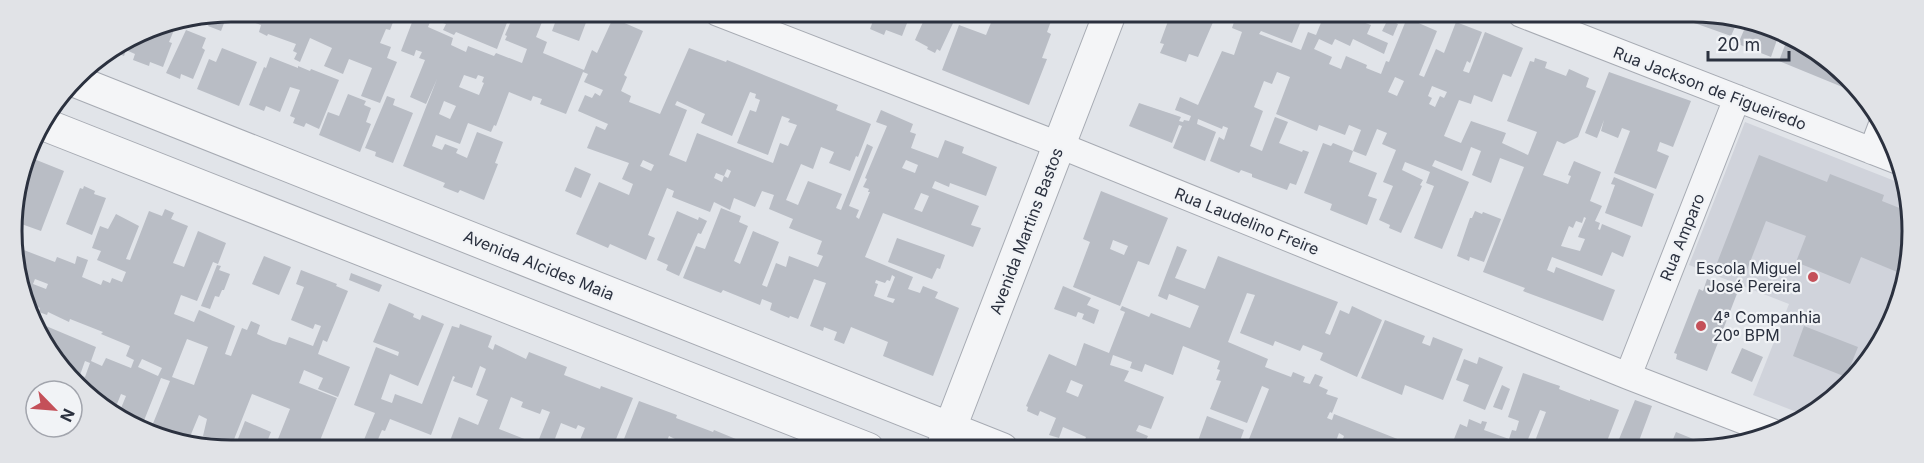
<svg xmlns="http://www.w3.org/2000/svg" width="1924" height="463" viewBox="0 0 1924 463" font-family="Inter,sans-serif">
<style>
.built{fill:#d0d3db}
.building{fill:#b9bdc5;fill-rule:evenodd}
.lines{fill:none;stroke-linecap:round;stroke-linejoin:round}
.minor-casing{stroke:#a7abb3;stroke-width:28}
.tertiary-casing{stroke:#a7abb3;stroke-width:34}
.minor{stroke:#f4f5f7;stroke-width:26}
.tertiary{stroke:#f4f5f7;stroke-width:32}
.poi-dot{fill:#c45059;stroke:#f1f3f6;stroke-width:2}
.labels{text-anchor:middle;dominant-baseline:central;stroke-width:4.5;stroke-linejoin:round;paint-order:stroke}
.street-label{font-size:16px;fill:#2b313f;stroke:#f1f3f6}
.poi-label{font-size:16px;fill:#2b313f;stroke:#f1f3f6;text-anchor:end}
.rim{fill:none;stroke:#2b313f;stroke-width:3}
</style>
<rect width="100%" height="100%" fill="#e1e4e9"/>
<path class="built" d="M1745,122L1905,185L1910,260L1889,329L1847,387L1807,416L1753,395L1789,304L1689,265Z"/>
<path class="building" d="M397,12L390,30L386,29L380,43L391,47L387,58L397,62L380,103L361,96L372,68L349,59L343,74L324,66L332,48L310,38L300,62L294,59L297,53L293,51L296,44L268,34L267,36L259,32L261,25L228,13Z
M416,12H434L428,27L453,38L451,45L466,52L468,46L494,56L496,53L522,63L527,49L505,40L507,36L505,35L515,12H546L536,37L547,42L543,53L584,70L592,50L597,53L613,18L643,31L624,75L627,77L621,91L631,96L629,102L660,114L689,48L726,62L727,60L838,105L836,110L871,124L858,157L856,156L850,171L829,163L834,152L821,147L813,169L801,164L786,200L798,205L808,181L842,194L836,208L841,210L867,144L873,147L849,206L859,210L856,217L859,219L870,192H868L869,189L863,187L867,179L865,178L887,126L876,122L881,110L913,124L910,132L916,134L911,148L938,158L945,140L964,147L962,153L997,167L986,196L950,183L949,187L935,181L932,188L979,206L971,225L981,228L973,247L883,213L865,257L913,277L908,289L920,293L923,286L938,292L935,298L959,308L933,376L883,356L888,342L851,327L844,344L834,340L837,332L824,327L823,331L810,326L826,283L814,279L798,319L790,316L789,318L770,310L772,303L762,299L760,305L723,290L721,293L683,278L696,246L705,249L721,208L741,216L739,222L748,226L734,261L740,264L753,231L779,242L762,285L767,287L776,263L786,267L789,256L818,267L823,256L817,254L822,241L789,228L793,219L769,209L774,195L762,191L755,207L734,198L730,210L714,202L710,212L672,197L674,191L667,188L648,235L655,238L646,260L610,244L608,248L576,234L599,182L629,195L633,184L622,179L629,163L587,148L596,126L605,130L608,124L578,111L585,95L592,98L595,93L600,96L603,90L584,82L588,74L583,72L566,114L540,104L542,99L533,96L531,101L509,92L496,126L494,125L491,132L468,123L460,144L436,135L432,146L442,150L445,144L458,149L456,153L467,158L477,132L503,142L495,163L498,164L484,200L460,190L458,193L443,187L445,183L403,166L437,79L426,104L410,97L425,60L419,58L422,52L416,50L414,56L401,51ZM464,75L476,79L478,75L484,77L482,82L484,83L479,95L459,87ZM750,92L756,94L755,98L760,100L756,112L750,110L737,143L768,155L782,116L790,119L788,122L797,125L788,146L780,143L773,163L697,133L686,162L669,155L687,110L675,105L677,101L705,114L701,123L732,136ZM444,101L456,106L450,119L439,114ZM643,160L654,165L651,171L640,166ZM906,160L918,165L915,173L902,168ZM727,169L731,171L728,178L724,176L722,182L714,178L716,173L724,176ZM921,193L929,196L922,212L914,209ZM892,275L895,277L887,297L895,299L893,303L874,296L878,284L875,283L876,280L885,283L887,280L890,281Z
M444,12H511L497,49L456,32L454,35L443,30L446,24L440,22Z
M559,12H590L579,41L552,31Z
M228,13L221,31L208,26L213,16Z
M876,13H911L902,36L886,30L884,35L870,29Z
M927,13H936L954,21L940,51L937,49L935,53L927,49L928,47L915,40Z
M995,13H1054L1047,32L1051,34L1042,58L1047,59L1029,105L942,70L959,25L986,35Z
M1171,13H1217L1198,57L1189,54L1186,62L1160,53L1164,44L1160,43Z
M1237,13H1315L1313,20L1303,16L1292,43L1261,31L1259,34L1301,50L1308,32L1316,35L1325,13H1363L1360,21L1371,25L1367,34L1388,43L1384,54L1353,39L1350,46L1335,39L1332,45L1319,39L1314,49L1332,57L1329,64L1341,69L1346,56L1367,65L1366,68L1381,74L1386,61L1389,62L1407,18L1437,31L1419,75L1424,77L1436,49L1444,53L1456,22L1482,32L1470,63L1467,61L1463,71L1469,73L1485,32L1523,48L1511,77L1503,74L1492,102L1474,95L1471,104L1459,100L1444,136L1461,143L1471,121L1506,133L1502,143L1528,155L1537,132L1507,121L1530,61L1534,62L1535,58L1547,62L1545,68L1566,76L1569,69L1589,78L1586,87L1596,91L1578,137L1564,144L1557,141L1543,175L1568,184L1571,176L1568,175L1574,161L1601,172L1590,201L1602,206L1595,221L1600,223L1598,229L1600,230L1602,224L1631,236L1623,257L1612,252L1602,276L1552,257L1547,270L1554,273L1556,267L1615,290L1603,321L1523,291L1525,288L1483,272L1524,167L1500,158L1491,183L1472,175L1481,151L1471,147L1462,171L1435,160L1432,166L1469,182L1442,249L1414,238L1434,186L1426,183L1430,172L1405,162L1402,170L1423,180L1420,185L1422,186L1401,233L1389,228L1390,225L1379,220L1393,186L1383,182L1396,150L1382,144L1387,133L1377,129L1366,156L1353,151L1361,130L1349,125L1345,135L1319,125L1317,131L1276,114L1290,77L1277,72L1272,84L1264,81L1254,107L1263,111L1250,146L1262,151L1275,117L1288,122L1279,143L1302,152L1303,150L1309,152L1296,185L1290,183L1287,190L1252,177V174L1241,170L1239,173L1210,161L1219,137L1224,140L1228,128L1223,126L1222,129L1198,119L1197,124L1216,132L1205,161L1173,148L1182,126L1179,125L1172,143L1129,126L1139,103L1181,117L1179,121L1183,122L1184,120L1189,121L1191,116L1175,110L1180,97L1198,105L1222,51L1234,55L1242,32L1232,28ZM1395,77L1404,81L1397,96L1388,92ZM1432,86L1447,92L1444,98L1440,96L1435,107L1429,104L1432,98L1428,96ZM1584,217L1586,218L1578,237L1585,239L1580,251L1561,246L1569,226L1573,228L1576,221L1582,223Z
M1669,14H1721L1738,20L1731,36Z
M205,17L201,26L187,21Z
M1388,19L1398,24L1393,36L1382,31Z
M177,23L169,42L172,43L163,67L150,62L149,66L133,60L135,54L126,50L124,56L112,51L148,29Z
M1747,23L1779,34L1771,57L1738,44Z
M186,30L206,38L202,48L205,50L193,79L181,74L180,79L166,73Z
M1788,37L1803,42L1858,90L1857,93L1779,61Z
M222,48L257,62L239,106L197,89L209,59L216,62Z
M270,57L298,68V66L310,71L311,69L339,80L319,129L306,123L304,127L293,123L295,118L290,116L300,90L290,87L280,112L266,106L264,111L249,105L264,67L266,68Z
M1609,72L1691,101L1673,147L1660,142L1657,151L1669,156L1656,189L1614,173L1630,131L1622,128L1618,138L1601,131L1604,120L1597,138L1585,133Z
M348,94L366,101L364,105L371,108L366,122L371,124L360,152L319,135L328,112L339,116Z
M387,96L395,99L393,105L413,113L393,163L375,156L376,152L365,148Z
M1323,143L1331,146L1333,143L1353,151L1349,162L1377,173L1368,196L1377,199L1367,225L1330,210L1332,204L1304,193Z
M1759,155L1827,182L1830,174L1884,195L1882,201L1907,211L1910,253L1902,274L1861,257L1850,284L1796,262L1806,236L1766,221L1745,275L1717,263Z
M29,157L64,171L41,231L13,221Z
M575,167L591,174L581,198L565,191Z
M1614,177L1654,194L1642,227L1605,213L1615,185L1611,184Z
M84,186L95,191L94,194L106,198L92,235L66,224L80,188L83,189Z
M1101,191L1168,218L1149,265L1138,261L1120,306L1073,287L1090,242L1083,239ZM1113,240L1128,246L1124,255L1110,249Z
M165,209L174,213L171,219L188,226L173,263L184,267L198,231L226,243L218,264L213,262L197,301L181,295L174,314L194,322L199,310L235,326L225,354L231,356L242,328L247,330L251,321L260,325L257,334L273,341L286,345L289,337L313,346L321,326L315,324L313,329L291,320L304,287L296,284L301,270L337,284L336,286L348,291L327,342L323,340L318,354L350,367L338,397L318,389L323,378L304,370L299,383L337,398L319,443L333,449H274L290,409L252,394L231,447L203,436L207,419L199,415L187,444L150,431L170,381L161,378L141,428L121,421L117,418L126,396L121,394L113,414L58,365L42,336L46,326L96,347L91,361L102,366L106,358L131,368L134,360L126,356L130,346L101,334L103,332L70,319L69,322L48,312L47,315L39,312L40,308L24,302L16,247L55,262L57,257L75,264L77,256L88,260L82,277L101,285L103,280L110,283L112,278L122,282L126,272L97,260L101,251L92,248L100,226L108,229L116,214L139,226L126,259L130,260L149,211L162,216ZM35,279L48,284L46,289L33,284ZM187,339L208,347L194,385L172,377ZM142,359L162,368L158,376L138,367ZM85,361L90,363L85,377L80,375Z
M677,211L698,220L699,217L707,221L701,234L698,233L679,276L666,270L668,265L657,260Z
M1475,211L1482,214L1483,212L1501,219L1484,262L1470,257L1469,261L1457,256L1470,218H1472Z
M897,238L945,255L940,269L937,268L932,279L888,262Z
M1177,246L1187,250L1175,278L1205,289L1218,256L1338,302L1325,333L1330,335L1340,310L1349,314L1352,306L1382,320L1357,377L1320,360L1323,353L1303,345L1300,351L1275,341L1273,346L1240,333L1255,295L1247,293L1228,342L1268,359L1265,367L1291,377L1293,372L1305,377L1303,382L1310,384L1315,374L1323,377L1319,386L1328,390L1326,394L1338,398L1332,413L1330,412L1327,418L1332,420L1334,414L1400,440L1397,449H1382L1378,447L1377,449H1339L1344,436L1339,433L1333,449L1317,442L1314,449H1295L1286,446L1285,449H1245L1269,389L1262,386L1247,423L1210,409L1221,381L1216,380L1220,370L1217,369L1220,361L1183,346L1173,375L1145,364L1142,372L1130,368L1132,362L1113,355L1110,365L1129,371L1124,381L1164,397L1151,429L1139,425L1136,431L1148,436L1142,449H1111L1100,444L1101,441L1096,440L1092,449H1087L1082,447L1086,437L1063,427L1059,438L1049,435L1056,418L1040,411L1038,416L1027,411L1028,407L1026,406L1049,354L1076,366L1084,343L1109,353L1125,312L1120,310L1122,306L1149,317L1151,313L1190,328L1199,306L1169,294L1167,300L1158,296ZM1071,380L1083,385L1078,397L1066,392Z
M264,256L291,267L279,295L252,284Z
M217,265L221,266L219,270L230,274L224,290H222L219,297L215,296L210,309L201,306Z
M351,273L382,285L379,292L349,280Z
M1707,279L1738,291L1707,371L1676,359L1677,354L1674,353L1699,289L1703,291Z
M1063,286L1091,298L1087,305L1099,310L1094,324L1082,319L1084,314L1078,312L1076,317L1054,309Z
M389,303L414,314L413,317L420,320L422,315L444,324L418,386L390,374L381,399L392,403L395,394L422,404L452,326L459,328L460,324L492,336L488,347L493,350L495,344L526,359L529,352L567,367L564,375L600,389L601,386L633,398L612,449L588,439L584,449L577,447L585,428L578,425L576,429L561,423L551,449H447L459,417L478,425L488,400L476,395L486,369L480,366L472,388L453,381L455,377L453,376L431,435L390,419L385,431L382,430L376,444L380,446L378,449H367L361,447L375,413L354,405L376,347L398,356L399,352L373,342ZM511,397L523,402L521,407L540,414L542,409L550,412L537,444L499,429Z
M1385,320L1425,336L1422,343L1430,346L1433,337L1463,349L1443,400L1405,385L1402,395L1361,378Z
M1804,326L1858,347L1846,377L1793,356Z
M1742,348L1763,357L1752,382L1731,373Z
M1479,357L1503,367L1485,410L1463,401L1469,385L1456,380L1464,359L1477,364Z
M1523,373L1551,383L1560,386L1559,389L1590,401V399L1619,410L1604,449H1532L1546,412L1540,410L1524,449H1450L1460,424L1467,427L1469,419L1481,424L1482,421L1487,422L1484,430L1509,439L1512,430L1516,431L1519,421L1508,417Z
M1502,385L1510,389L1502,410L1493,407Z
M1635,400L1652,406L1636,449H1615Z
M639,401L677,415L676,418L713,432L714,430L760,449H671L675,439L669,436L664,448L656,445L655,449H620Z
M1207,416L1244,430L1237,449H1195Z
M245,421L271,432L264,449H234Z
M1676,432L1708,445L1706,449H1669Z
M390,440L404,446L403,449H387Z
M407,444L416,448L418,445L428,449H405Z"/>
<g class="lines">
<defs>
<path id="minor" d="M718,13L1059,145L1628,376L1775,433
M1521,14L1898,161
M1872,151L1881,127
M1628,376L1737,98"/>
<path id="tertiary" d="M75,81L1002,449
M43,124L868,449
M942,449L1110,13"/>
</defs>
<use href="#minor" class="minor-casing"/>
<use href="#tertiary" class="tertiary-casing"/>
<use href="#minor" class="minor"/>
<use href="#tertiary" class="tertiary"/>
</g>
<g class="poi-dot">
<circle cx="1813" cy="277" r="6"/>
<circle cx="1701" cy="326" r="6"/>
</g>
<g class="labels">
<g class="street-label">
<text transform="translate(1710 88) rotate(21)">Rua Jackson de Figueiredo</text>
<text transform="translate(1247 221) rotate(22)">Rua Laudelino Freire</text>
<text transform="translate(1026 231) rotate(-69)">Avenida Martins Bastos</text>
<text transform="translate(1682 237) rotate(-68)">Rua Amparo</text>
<text transform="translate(539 265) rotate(22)">Avenida Alcides Maia</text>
</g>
<g class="poi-label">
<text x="1801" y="268">Escola Miguel<tspan x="1801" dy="18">José Pereira</tspan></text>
<text x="1713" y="317" text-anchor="start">4ª Companhia<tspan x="1713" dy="18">20º BPM</tspan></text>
</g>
</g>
<path d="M0 0H1924V463H0ZM231 22H1693A209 209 0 0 1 1902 231V231A209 209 0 0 1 1693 440H231A209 209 0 0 1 22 231V231A209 209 0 0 1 231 22Z" fill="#e1e3e7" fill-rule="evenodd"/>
<path class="rim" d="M231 22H1693A209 209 0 0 1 1902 231V231A209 209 0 0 1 1693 440H231A209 209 0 0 1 22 231V231A209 209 0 0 1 231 22Z"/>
<g transform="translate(54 409) rotate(115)"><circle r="28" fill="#f1f3f6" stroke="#a2a5ad" stroke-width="1.5"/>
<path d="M0-4.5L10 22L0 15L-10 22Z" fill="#c45059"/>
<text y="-9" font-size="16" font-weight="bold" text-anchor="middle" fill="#2b313f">N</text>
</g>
<path d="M1708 51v9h81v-9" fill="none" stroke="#2b313f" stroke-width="3"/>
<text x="1717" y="51" font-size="18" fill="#2b313f" stroke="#f1f3f6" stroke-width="4.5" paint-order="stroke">20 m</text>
</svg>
